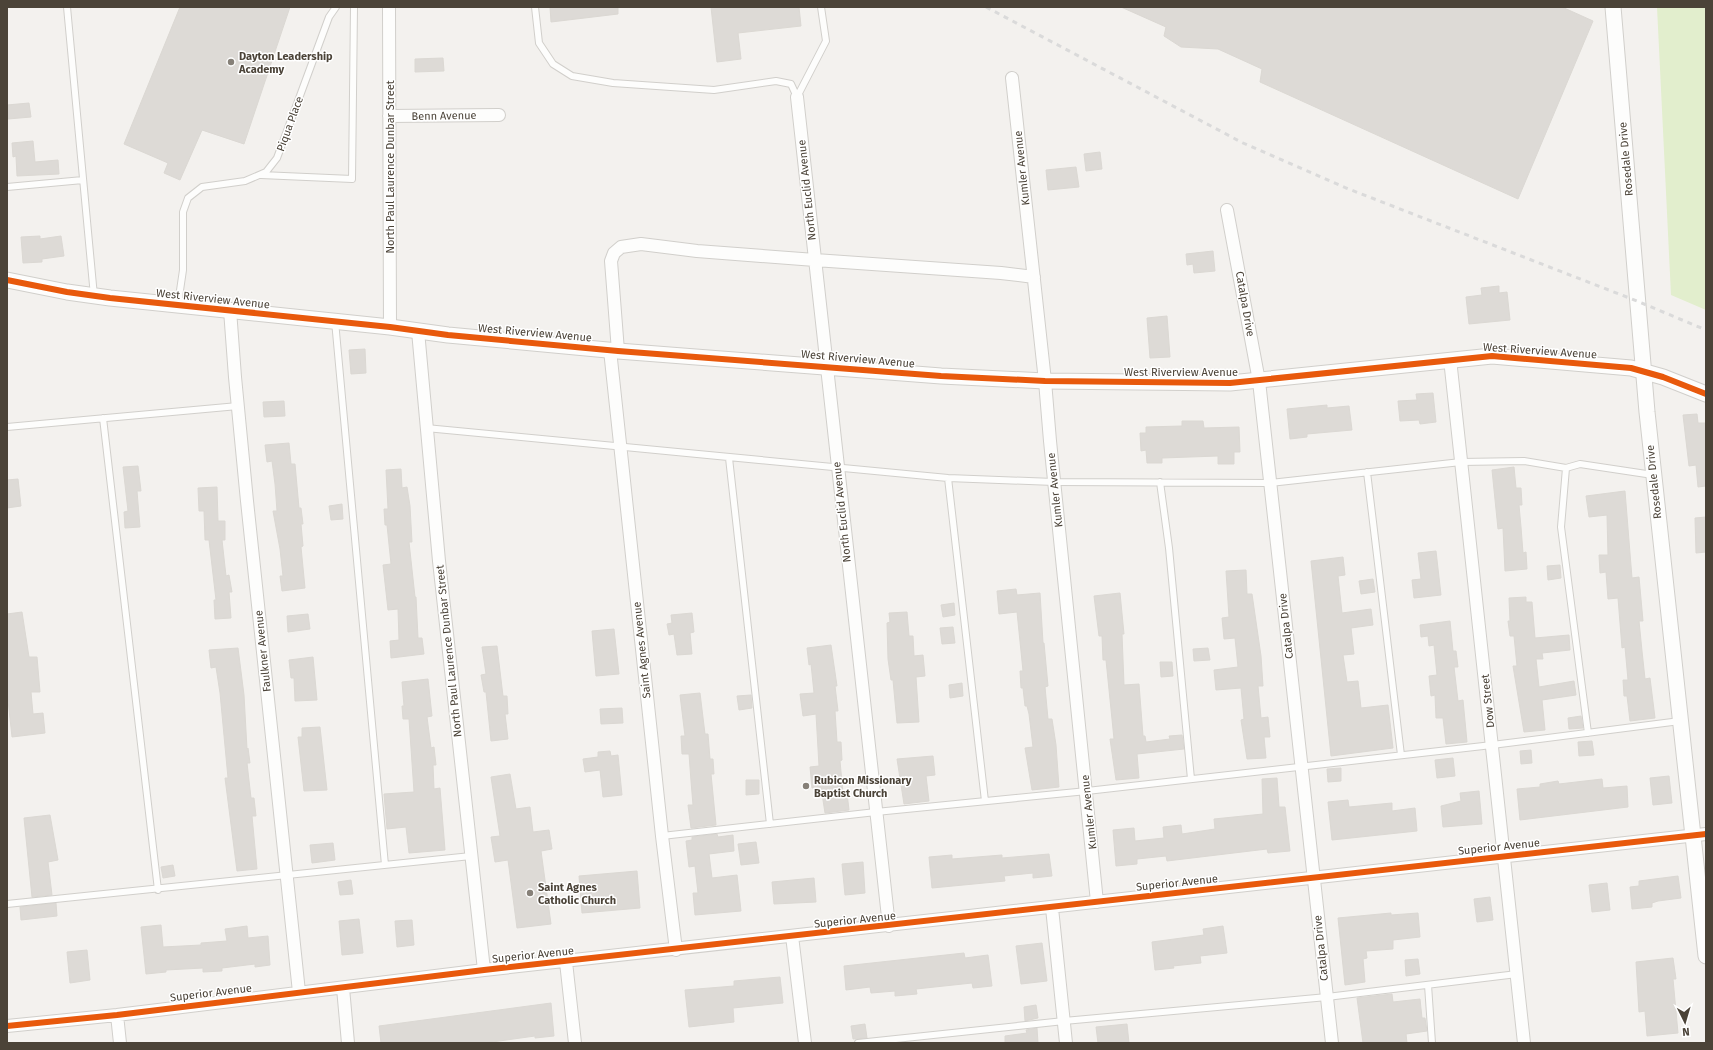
<svg xmlns="http://www.w3.org/2000/svg" width="1713" height="1050" viewBox="0 0 1713 1050" font-family="'Fira Sans',sans-serif">
<style>
.green{fill:#e2eecd}
.building{fill:#dddad6;stroke:#dbd8d3}
.lines{fill:none;stroke-linecap:round;stroke-linejoin:round}
.service-casing{stroke:#d1cfcb;stroke-width:8}
.minor-casing{stroke:#d1cfcb;stroke-width:14}
.tertiary-casing{stroke:#d1cfcb;stroke-width:17}
.service{stroke:#fdfdfc;stroke-width:6}
.minor{stroke:#fdfdfc;stroke-width:12}
.tertiary{stroke:#fdfdfc;stroke-width:15}
.rail{stroke:#dadada;stroke-width:3;stroke-dasharray:5 5;stroke-linecap:butt}
.cycleway-casing{stroke:#fff;stroke-width:8}
.cycleway{stroke:#e8590c;stroke-width:6}
.poi-dot{fill:#868078;stroke:#fff;stroke-width:1.5}
.labels{text-anchor:middle;dominant-baseline:central;stroke-width:3;stroke-linejoin:round;paint-order:stroke}
.poi-label{font-size:11px;font-weight:bold;fill:#4b4338;stroke:#fff;text-anchor:start}
.street-label{font-size:11px;fill:#4b4338;stroke:#fff}
</style>
<rect width="100%" height="100%" fill="#f3f1ee"/>
<path class="green" d="M1657,7H1706V310L1671,295Z"/>
<path class="building" d="M180,7H290L244,144L202,130L180,180L164,173L168,163L124,144Z
M550,7H618V14L551,22Z
M711,7H799L801,26L738,33L741,59L717,62Z
M1121,7H1562L1593,21L1518,199L1260,82L1262,69L1218,49L1181,47L1164,36L1166,27Z
M443,58L444,71L415,72V59Z
M29,103L31,117L8,119L7,105Z
M33,141L35,162L58,160L59,174L17,176L16,156L13,157L12,143Z
M1100,152L1102,169L1086,171L1084,154Z
M1076,167L1079,187L1048,190L1046,170Z
M40,236V239L61,236L64,256L42,259V262L23,263L21,237Z
M1213,251L1215,271L1194,273L1193,264L1187,265L1186,254Z
M1499,286V293L1507,292L1510,320L1469,324L1466,297L1482,295L1481,288Z
M1167,316L1170,357L1150,358L1147,318Z
M365,349L366,373L351,374L349,350Z
M1433,393L1436,422L1420,424L1419,420L1400,421L1398,401L1417,400L1416,394Z
M284,401L285,416L264,417L263,402Z
M1327,405V408L1349,406L1352,430L1307,434V437L1290,439L1287,409Z
M1697,414L1698,423H1706V486L1698,487L1696,465L1689,466L1683,415Z
M1182,421H1203L1204,428L1239,427L1240,452H1234V464H1218V456L1162,458V463H1147L1146,450L1141,451L1140,433H1146V427L1182,426Z
M289,443L291,464H295L299,508H301L303,524H301L303,546L301,547L305,588L282,591L280,576H283L280,549L273,511H277L275,484L272,461L267,462L265,445Z
M138,466L141,491H137L140,527L125,528L124,512L128,511L123,467Z
M1514,467L1516,488H1521L1522,505H1519L1521,527L1523,553L1526,552L1527,569L1505,571L1503,528L1498,529L1492,470Z
M401,469L402,488L407,487L410,506L412,542H409L415,597H416L418,638H422L424,654L391,658L390,641L399,640L398,609L388,610L383,565L391,564L387,525H385L384,509H388L386,470Z
M18,479L21,506L7,508V480Z
M217,487L218,521H225V540H222L226,576L229,575L232,592H229L231,618L215,619L214,600H216L209,540H205L204,511H199L198,488Z
M1625,491L1632,578L1639,577L1643,621H1639L1642,651L1645,679L1650,678L1655,718L1630,721L1627,696H1624L1623,680H1628L1625,647L1622,648L1618,598L1608,599L1606,572L1600,573L1599,555H1608L1607,515L1589,517L1586,496Z
M342,504L343,519L331,520L329,506Z
M1706,517V552L1696,553L1695,518Z
M1436,551L1441,595L1414,598L1412,580L1421,579L1418,553Z
M1343,557L1345,575L1338,576L1342,613L1371,609L1373,625L1351,628L1354,654L1343,655L1347,682L1358,681L1361,708L1388,705L1393,748L1331,756L1311,561Z
M1560,565L1561,578L1548,580L1547,566Z
M1246,570L1247,594H1252L1261,656L1263,686H1258L1261,718L1268,717L1270,737H1264L1266,758L1247,759L1241,720L1244,719L1241,688L1216,690L1214,670L1238,667L1235,638L1224,639L1222,618L1229,617L1226,571Z
M1373,579L1375,592L1361,594L1359,581Z
M1016,589L1017,595L1040,593L1043,643H1044L1048,686L1045,687L1048,719H1052L1056,745L1059,787L1032,790L1025,748L1033,747L1029,714L1027,706H1025L1023,688H1021L1020,671H1023L1017,612L999,614L997,591Z
M1120,593L1124,634H1122L1124,685L1139,684L1143,736H1145L1146,742L1170,739L1169,736L1182,735L1184,749L1137,754L1139,778L1116,780L1110,739H1114L1106,660H1103L1102,636H1099L1094,596Z
M1526,597V602H1532L1535,638L1569,635L1570,650L1542,653L1543,659H1536L1539,687L1574,681L1576,695L1542,700L1545,730L1524,732L1513,666H1517L1514,636H1510L1508,621H1510L1509,598Z
M954,603L955,615L943,617L941,605Z
M22,612L29,657H37L40,692H31L33,714L43,713L45,733L12,737L7,691V614Z
M907,612L909,636H913L914,656L923,655L925,676L916,677L919,722L897,723L893,680H891L888,659L887,623L890,622L889,613Z
M692,613L694,632L690,633L692,654L677,655L674,634L669,635L667,624L672,623L671,615Z
M308,614L310,629L288,632L287,616Z
M1450,621L1453,651H1456L1458,667H1454L1458,701L1463,700L1467,742L1446,744L1443,718H1436L1435,695L1431,696L1429,676L1437,675L1434,645L1429,646L1428,636L1421,637L1420,625Z
M953,627L955,643L942,644L940,628Z
M614,629L619,674L596,676L592,631Z
M831,645L837,686H835L838,711H835L837,742H841L842,760L840,761L843,793H847L849,810L825,813L821,787L812,788L810,767L819,766L816,714L803,716L800,694L814,693L811,664L809,665L807,648Z
M497,646L503,696H507L508,714H505L508,739L491,741L486,692H484L481,675L486,674L482,647Z
M238,648L244,695L247,749L248,748L250,763H247L251,798H254L256,816H252L257,869L237,871L225,778H228L220,693L216,667L211,668L209,650Z
M1208,648L1210,660L1194,661L1193,649Z
M313,657L317,700L295,701L294,678H291L289,660Z
M1160,662H1172L1173,676L1161,677Z
M428,679L432,716L427,717L431,748L434,747L436,765H433L434,789L440,788L445,850L409,853L406,827L387,829L384,794L414,792L409,719H403L402,706H404L402,682Z
M962,683L963,696L950,698L949,685Z
M700,693L705,734H708L710,759H713L714,774H711L716,825L691,828L688,805H693L691,781L689,754H682L681,736H685L680,695Z
M751,695L752,708L739,710L737,696Z
M622,708L623,723L601,724L600,709Z
M1581,716L1583,728L1569,729L1568,718Z
M320,727L327,790L304,791L298,737H302V728Z
M1592,741L1594,755L1579,756L1578,742Z
M1531,750L1532,763L1521,764L1520,751Z
M610,751L611,756L618,755L622,795L603,797L600,770L585,772L583,759L598,757V752Z
M933,756L935,775L926,776L929,801L904,804L897,759Z
M1453,758L1455,776L1437,778L1435,760Z
M1341,768V781L1328,782L1327,769Z
M510,774L516,809L530,807L533,832L549,830L552,849L541,851L551,924L517,928L508,860L495,862L491,837L500,836L491,777Z
M1669,776L1672,803L1653,805L1650,778Z
M1277,778L1279,807H1285L1290,851L1268,853L1267,849L1167,861L1166,856L1137,859V864L1116,866L1113,830L1134,828L1135,841L1164,838L1163,827L1181,825L1182,834L1215,829L1214,819L1263,814L1262,779Z
M1602,779L1603,788L1627,786L1628,807L1520,820L1517,789L1540,787V784L1558,781L1559,784Z
M746,780H759V794L746,795Z
M1479,791L1482,824L1443,827L1441,806L1461,801L1460,793Z
M1348,800L1349,807L1392,803V811L1415,808L1417,831L1332,840L1328,802Z
M50,815L58,860L48,862L52,895L32,897L24,818Z
M717,834L718,837L733,835L734,851L709,854L712,878L737,875L741,911L695,915L693,893H698L695,866L689,867L686,841L692,840V837Z
M756,842L759,863L741,865L738,844Z
M333,843L335,860L312,863L310,845Z
M1049,854L1052,876L1033,878V873L1004,876L1005,881L932,888L929,857L952,855V859L1002,855V858Z
M863,862L865,893L845,895L842,864Z
M173,865L175,876L163,878L161,867Z
M637,871L640,908L582,913L579,876Z
M1678,876L1681,898L1658,901L1652,903V907L1632,909L1630,887L1639,886V881Z
M814,878L816,902L774,904L772,882Z
M351,880L353,894L340,895L338,882Z
M1607,883L1610,910L1592,912L1589,885Z
M1490,897L1493,920L1477,922L1474,899Z
M56,903L57,916L21,920L20,907Z
M1391,913V915L1418,913L1420,937L1393,940V949L1366,951L1367,958L1363,959L1365,982L1345,985L1338,918Z
M359,919L363,953L342,955L339,921Z
M412,920L414,945L397,947L395,921Z
M161,925L163,947L201,945V943L227,941L225,929L247,926L248,938L268,936L270,965L255,967V964L222,968V971L203,972V968L166,970V972L146,974L141,927Z
M1223,926L1227,953L1200,956L1201,963L1173,966L1174,968L1155,970L1152,942L1204,935L1203,929Z
M1042,943L1047,981L1021,984L1016,946Z
M87,950L90,980L70,983L67,952Z
M964,953L965,958L988,955L992,986L973,988L972,983L916,989L917,994L895,996V991L871,993L870,987L846,990L844,966Z
M1673,958L1676,979H1673L1678,1033L1647,1036L1645,1011L1639,1012L1636,962Z
M1418,959L1420,974L1406,976L1405,960Z
M780,977L783,1003L733,1008L734,1022L689,1027L685,990L734,986V981Z
M1392,994L1393,1002L1420,999L1422,1018H1425L1427,1031L1406,1034L1407,1043H1363L1357,998Z
M551,1003L554,1036L535,1038V1036L485,1043H381L379,1026Z
M1036,1005L1038,1018L1025,1021L1024,1007Z
M865,1024L867,1038L853,1039L851,1026Z
M1127,1024L1129,1043H1098L1096,1027Z
M1037,1028L1038,1043H1005V1036L1027,1033L1026,1030Z"/>
<g class="lines">
<defs>
<path id="service" d="M67,7L94,296
M535,7L539,43L553,64L572,76L613,83L714,90L776,81L791,84L797,97
M797,97L826,41L821,7
M261,175L352,179L354,7
M7,187L83,180
M178,304L183,270V212L188,198L202,187L245,181L266,172L277,158L329,17L336,7
M335,321L385,865
M103,418L158,890
M7,427L238,406
M426,428L948,478L1054,482L1270,483L1461,462L1524,461L1566,468
M729,458L770,824
M1367,472L1401,755
M948,478L985,801
M1160,482L1169,548L1191,779
M1588,733L1561,527L1566,468L1580,464L1653,475
M662,836L876,812L1087,791L1492,745L1680,721
M7,904L471,856
M1428,985L1432,1043
M858,1043L1064,1021L1327,997L1517,974"/>
<path id="minor" d="M389,7L390,327
M1012,78L1045,381L1050,441L1097,902
M797,97L889,926
M389,116L499,115
M1227,210L1259,381L1332,1043
M230,310L235,377L247,501L299,992
M418,331L439,561L484,970
M610,350L662,836L676,950
M618,351L611,261L614,253L621,247L641,244L697,251L815,260L1001,273L1034,277
M1450,359L1524,1043
M1052,908L1066,1043
M792,936L805,1043
M566,962L575,1043
M343,988L348,1043
M117,1015L120,1043
M7,1026L117,1015L484,970L1706,834"/>
<path id="tertiary" d="M1613,7L1647,412L1706,956
M7,280L67,292L110,298L390,327L448,335L618,351L941,376L1045,381L1230,383L1492,356L1631,368L1663,377L1706,394"/>
</defs>
<use href="#service" class="service-casing"/>
<use href="#minor" class="minor-casing"/>
<use href="#tertiary" class="tertiary-casing"/>
<use href="#service" class="service"/>
<use href="#minor" class="minor"/>
<use href="#tertiary" class="tertiary"/>
<path class="rail" d="M986,7L1243,143L1346,188L1637,301L1706,330"/>
<defs>
<path id="cycleway" d="M7,280L67,292L110,298L390,327L448,335L618,351L941,376L1045,381L1230,383L1492,356L1631,368L1663,377L1706,394
M7,1026L117,1015L484,970L1706,834"/>
</defs>
<use href="#cycleway" class="cycleway-casing"/>
<use href="#cycleway" class="cycleway"/>
</g>
<g class="poi-dot">
<circle cx="231" cy="62" r="4"/>
<circle cx="806" cy="786" r="4"/>
<circle cx="530" cy="893" r="4"/>
</g>
<g class="labels">
<g class="poi-label">
<text x="239" y="56">Dayton Leadership<tspan x="239" dy="13">Academy</tspan></text>
<text x="814" y="780">Rubicon Missionary<tspan x="814" dy="13">Baptist Church</tspan></text>
<text x="538" y="887">Saint Agnes<tspan x="538" dy="13">Catholic Church</tspan></text>
</g>
<g class="street-label">
<text transform="translate(444 116) rotate(-1)">Benn Avenue</text>
<text transform="translate(290 124) rotate(-70)">Piqua Place</text>
<text transform="translate(1626 159) rotate(-95)">Rosedale Drive</text>
<text transform="translate(390 167) rotate(-90)">North Paul Laurence Dunbar Street</text>
<text transform="translate(1022 168) rotate(-96)">Kumler Avenue</text>
<text transform="translate(807 190) rotate(-96)">North Euclid Avenue</text>
<text transform="translate(213 299) rotate(6)">West Riverview Avenue</text>
<text transform="translate(1245 304) rotate(80)">Catalpa Drive</text>
<text transform="translate(535 333) rotate(5)">West Riverview Avenue</text>
<text transform="translate(1540 351) rotate(4)">West Riverview Avenue</text>
<text transform="translate(858 359) rotate(5)">West Riverview Avenue</text>
<text x="1181" y="372">West Riverview Avenue</text>
<text transform="translate(1654 482) rotate(-96)">Rosedale Drive</text>
<text transform="translate(1055 490) rotate(-96)">Kumler Avenue</text>
<text transform="translate(842 512) rotate(-96)">North Euclid Avenue</text>
<text transform="translate(1286 626) rotate(-96)">Catalpa Drive</text>
<text transform="translate(642 650) rotate(-96)">Saint Agnes Avenue</text>
<text transform="translate(263 651) rotate(-96)">Faulkner Avenue</text>
<text transform="translate(449 651) rotate(-96)">North Paul Laurence Dunbar Street</text>
<text transform="translate(1488 701) rotate(-96)">Dow Street</text>
<text transform="translate(1089 812) rotate(-96)">Kumler Avenue</text>
<text transform="translate(1499 847) rotate(-6)">Superior Avenue</text>
<text transform="translate(1177 883) rotate(-6)">Superior Avenue</text>
<text transform="translate(855 920) rotate(-6)">Superior Avenue</text>
<text transform="translate(1321 948) rotate(-96)">Catalpa Drive</text>
<text transform="translate(533 955) rotate(-6)">Superior Avenue</text>
<text transform="translate(211 993) rotate(-7)">Superior Avenue</text>
</g>
</g>
<rect width="1713" height="1050" fill="none" stroke="#4b4338" stroke-width="16"/>
<g transform="translate(1685 1022) rotate(175)" stroke="#ffffff" stroke-width="3" paint-order="stroke">
<path d="M0-3L7 15L0 10L-7 15Z" fill="#4b4338"/>
<text y="-6" font-size="11" font-weight="bold" text-anchor="middle" fill="#4b4338">N</text>
</g>
</svg>
